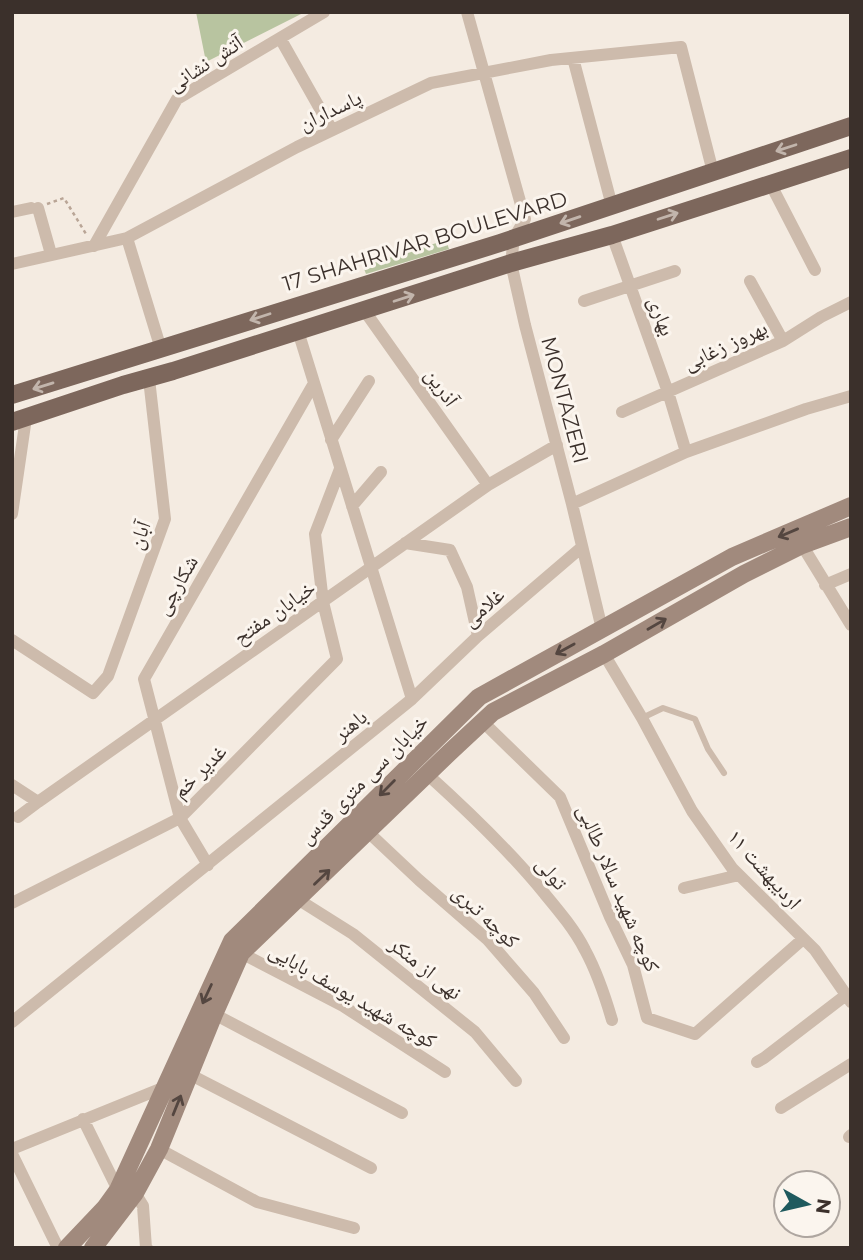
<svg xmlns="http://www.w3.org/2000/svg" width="863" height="1260" viewBox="0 0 863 1260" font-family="Montserrat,'Noto Naskh Arabic',sans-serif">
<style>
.green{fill:#b8c4a0}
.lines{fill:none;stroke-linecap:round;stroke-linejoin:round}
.path{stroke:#b9a596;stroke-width:2.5;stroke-dasharray:3.5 3.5;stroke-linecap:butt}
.lane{stroke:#cdbbac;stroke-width:6}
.street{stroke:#cdbbac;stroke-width:12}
.secondary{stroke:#a18a7d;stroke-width:18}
.primary{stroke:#7d675c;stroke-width:18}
.oneway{stroke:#c2b5ac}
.oneway2{stroke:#544640}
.labels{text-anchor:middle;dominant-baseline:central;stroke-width:6;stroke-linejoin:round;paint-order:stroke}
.street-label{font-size:21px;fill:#3b302b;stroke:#fbf5ee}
</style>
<rect width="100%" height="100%" fill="#f4ebe1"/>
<path class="green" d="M196,12H305L206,62Z
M446,240L449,249L366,274L363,266Z"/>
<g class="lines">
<path class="path" d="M47,204L64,198L86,234"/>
<path class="lane" d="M642,718L663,708L695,719L708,749L724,773"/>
<path class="street" d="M467,12L525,219L514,238L511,263L525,325L572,504L602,629
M280,38L332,130
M573,58L612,206
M770,183L815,270
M38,208L51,254
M12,212L31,208
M612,235L668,392L686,452
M127,238L161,349
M94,246L177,99L324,12
M12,264L127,238L297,147L431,83L551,60L681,47L713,172
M584,301L675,271
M364,310L488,485
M298,331L412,699
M783,341L821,317L851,302
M622,412L783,341L750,281
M331,440L369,381
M572,504L686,452L806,409L851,396
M352,506L381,472
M12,514L26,418
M405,543L450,550L467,587L478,636
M802,545L851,625
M825,585L851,574
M12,640L93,693L108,676L165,519L149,379
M604,654L642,718L692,811L732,868L815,950L851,1002
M482,721L560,797L610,917L633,965L647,1018L695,1034L803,939
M428,775C469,812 509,850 544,893C559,911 575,930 585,950C597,972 605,996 612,1020
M12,785L38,802
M18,817L38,802L488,485L557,445
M368,832L419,880L488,940L534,993L564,1038
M208,865L180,818L144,679L313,385
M684,888L739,875
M299,900L353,934L475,1032L516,1081
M12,903L180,818L337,659L323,602L315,534L340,469
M241,953L343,1006L445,1072
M214,1014L402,1113
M12,1022L412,699L478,636L582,547
M757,1062L764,1058L846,995
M189,1074L371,1168
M781,1108L851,1064
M83,1119L118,1190
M849,1137L851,1135
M12,1149L165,1087
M159,1149L257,1202L354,1228
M12,1154L58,1248
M135,1193L143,1206L146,1248H147"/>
<path class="secondary" d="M67,1248L105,1208L118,1190L232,941L479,697L732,557L851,506
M93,1248L135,1193L159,1149L214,1014L241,953L450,752L493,712L604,654L744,574L802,545L851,527"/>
<path class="primary" d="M12,395L500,243L851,126
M12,422L123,385L173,371L511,263L612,235L851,158"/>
</g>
<defs><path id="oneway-shaft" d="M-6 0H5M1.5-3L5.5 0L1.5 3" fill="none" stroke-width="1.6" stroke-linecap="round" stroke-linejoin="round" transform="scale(1.75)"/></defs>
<g class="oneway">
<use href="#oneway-shaft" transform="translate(786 148) rotate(162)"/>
<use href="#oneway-shaft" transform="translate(668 216) rotate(-18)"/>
<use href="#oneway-shaft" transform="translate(570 220) rotate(161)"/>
<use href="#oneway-shaft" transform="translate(404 298) rotate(-18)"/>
<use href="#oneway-shaft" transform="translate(260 317) rotate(162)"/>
<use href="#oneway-shaft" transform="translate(43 386) rotate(163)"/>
</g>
<g class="oneway2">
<use href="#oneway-shaft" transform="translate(788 533) rotate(157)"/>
<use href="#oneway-shaft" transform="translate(657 624) rotate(-30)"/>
<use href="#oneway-shaft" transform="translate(565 649) rotate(151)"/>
<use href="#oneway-shaft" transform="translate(387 788) rotate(135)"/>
<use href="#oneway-shaft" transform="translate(322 877) rotate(-44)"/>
<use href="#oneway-shaft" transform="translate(207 994) rotate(115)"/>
<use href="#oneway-shaft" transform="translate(177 1105) rotate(-68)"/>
</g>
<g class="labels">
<g class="street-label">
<text transform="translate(205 63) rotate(-33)">آتش نشانی</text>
<text transform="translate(330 110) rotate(-25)">پاسداران</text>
<text transform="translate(425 241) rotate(-17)">17 SHAHRIVAR BOULEVARD</text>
<text transform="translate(662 316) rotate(70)">بهاری</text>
<text transform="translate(725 345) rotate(-25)">بهروز زغابی</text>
<text transform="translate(442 387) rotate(55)">آذرین</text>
<text transform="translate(565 400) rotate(75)">MONTAZERI</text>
<text transform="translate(139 535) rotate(-70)">آبان</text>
<text transform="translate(176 585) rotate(-60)">شکارچی</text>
<text transform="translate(483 607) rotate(-41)">غلامی</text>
<text transform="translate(274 612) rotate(-35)">خیابان مفتح</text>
<text transform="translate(350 725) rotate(-39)">باهنر</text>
<text transform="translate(199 771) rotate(-45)">غدیر خم</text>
<text transform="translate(363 779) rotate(-45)">خیابان سی متری قدس</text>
<text transform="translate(765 869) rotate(48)">۱۱ اردیبهشت</text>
<text transform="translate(552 873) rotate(50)">تولی</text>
<text transform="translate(619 888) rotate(67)">کوچه شهید سالار طالبی</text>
<text transform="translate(486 916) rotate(43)">کوچه تبری</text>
<text transform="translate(426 968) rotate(39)">نهی از منکر</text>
<text transform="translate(353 995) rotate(30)">کوچه شهید یوسف بابایی</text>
</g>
</g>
<rect width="863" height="1260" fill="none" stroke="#3b302b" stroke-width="28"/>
<g transform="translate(807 1204) rotate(98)"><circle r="33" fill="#fbf5ee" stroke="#aea6a0" stroke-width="2"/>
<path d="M0-5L12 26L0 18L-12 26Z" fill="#1f5a5e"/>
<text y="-10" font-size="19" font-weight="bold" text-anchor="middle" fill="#3b302b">N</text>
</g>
</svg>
